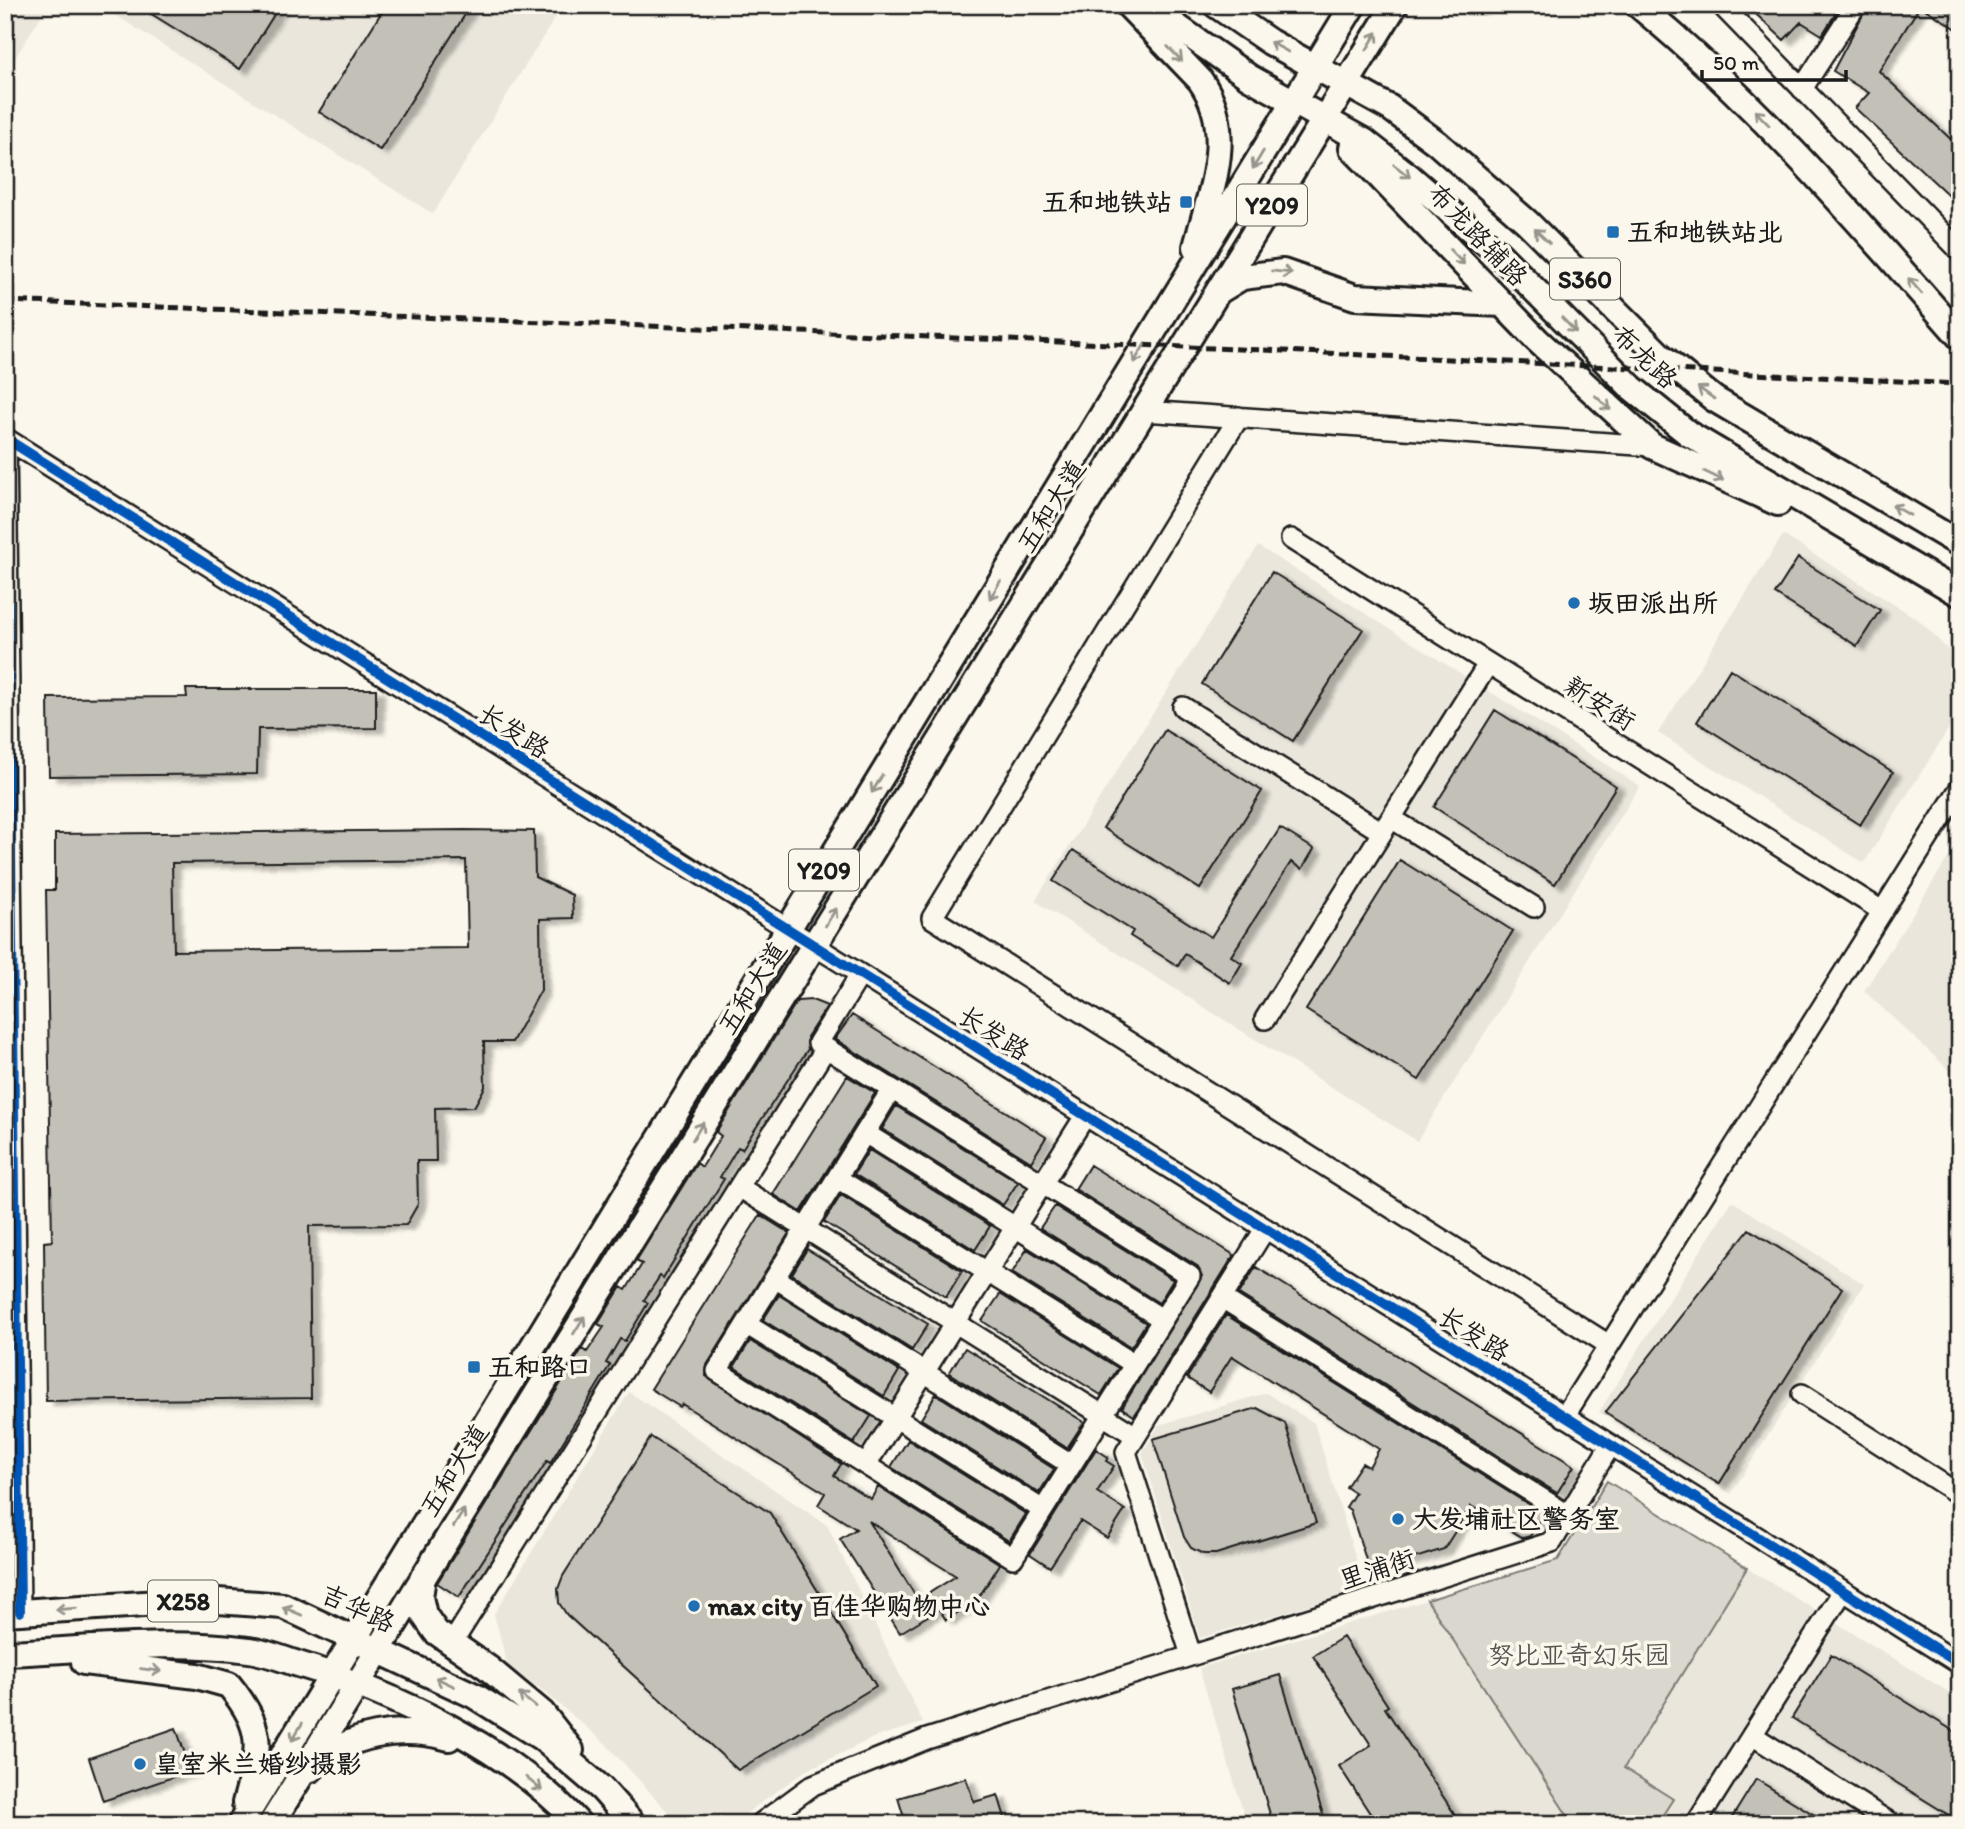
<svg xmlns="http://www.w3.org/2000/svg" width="1965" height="1829" viewBox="0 0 1965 1829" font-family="Itim,'LXGW WenKai TC',sans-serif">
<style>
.built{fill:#eae6dc}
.green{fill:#dad7ce;stroke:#7b7a75;stroke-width:2}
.building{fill:#c3c0b8;stroke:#1c1c1c;stroke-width:2;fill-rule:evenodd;filter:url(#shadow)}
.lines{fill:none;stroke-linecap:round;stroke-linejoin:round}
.minor-casing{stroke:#1c1c1c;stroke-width:24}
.major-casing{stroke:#1c1c1c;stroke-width:30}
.minor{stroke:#fbf7ec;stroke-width:19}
.major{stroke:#fbf7ec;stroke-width:24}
.rail{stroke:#1c1c1c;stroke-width:5;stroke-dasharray:10 5;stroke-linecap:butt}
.cycleway-casing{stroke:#fbf7ec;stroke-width:15}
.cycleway{stroke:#0057b8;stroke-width:10}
.oneway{stroke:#97948e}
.poi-dot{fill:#1f6fb2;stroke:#fbf7ec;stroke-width:2.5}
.labels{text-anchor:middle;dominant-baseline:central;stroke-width:7;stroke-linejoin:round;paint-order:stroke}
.shield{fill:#fbf7ec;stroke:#5f5e5a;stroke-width:2}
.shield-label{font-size:24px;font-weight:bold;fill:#1c1c1c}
.poi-label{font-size:26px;font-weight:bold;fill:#1c1c1c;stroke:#fbf7ec;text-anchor:start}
.street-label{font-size:26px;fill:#1c1c1c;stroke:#fbf7ec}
.park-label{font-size:26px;fill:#555451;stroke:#fbf7ec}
</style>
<defs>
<filter id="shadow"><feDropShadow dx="8" dy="4.5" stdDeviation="2" flood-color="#0004"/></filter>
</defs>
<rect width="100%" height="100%" fill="#fbf7ec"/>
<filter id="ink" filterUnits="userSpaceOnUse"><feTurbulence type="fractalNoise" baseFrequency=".0143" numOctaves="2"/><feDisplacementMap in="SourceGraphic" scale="14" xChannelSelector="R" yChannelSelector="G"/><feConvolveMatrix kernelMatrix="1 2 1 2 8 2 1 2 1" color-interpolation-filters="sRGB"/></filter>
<g filter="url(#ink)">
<path class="built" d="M5,5H48L5,74Z
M99,5H563L433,214Z
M1783,535L1919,620L1960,662V711L1864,863L1658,733Z
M1258,546L1640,786L1417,1141L1035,901Z
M1960,839V1080L1864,991Z
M1732,1201L1864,1284L1731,1494L1599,1412Z
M629,1392L827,1525L923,1723L875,1737L805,1771L731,1824H679L605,1743L542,1690L508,1667L494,1614Z
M1266,1393L1314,1423L1365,1588L1200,1638L1142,1453L1159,1425Z
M1747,1568L1960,1699V1824H1657L1673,1798L1624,1768Z
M1427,1600L1573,1824H1247L1199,1668Z"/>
<path class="green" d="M1607,1481L1747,1568L1624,1768L1673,1799L1657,1824H1573L1427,1600L1558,1560Z"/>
<path class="building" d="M137,5H280L240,69Z
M386,5H471L380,150L319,112Z
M1746,5H1841L1822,35L1801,22L1784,40Z
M1868,5H1960V31L1920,6L1879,71L1960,148V206L1855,108L1869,93L1833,71Z
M1798,558L1880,610L1857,646L1775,594Z
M1272,572L1363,629L1293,741L1202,684Z
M1730,669L1893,772L1860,825L1697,722Z
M186,689H376V728L258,729L257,774L49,776L48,698L187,697Z
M1495,710L1616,786L1555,884L1434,807Z
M1165,730L1262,791L1200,889L1103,828Z
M1280,828L1314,849L1302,869L1291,862L1231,956L1242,963L1230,983L1185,954L1178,966L1130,936L1133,931L1053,881L1073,850L1211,937Z
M465,830L534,831L535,877L572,895L573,918L540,919L541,990L512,1042H484L485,1087L474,1107L435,1108L436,1161H417L418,1204L406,1225L309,1226L311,1398L46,1401L44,1242L52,1241L46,890H55V834ZM466,860L468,948L174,951L172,863Z
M1400,860L1513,931L1419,1080L1306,1010Z
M812,1000L827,1006L807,1037L808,1049L742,1149L738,1147L720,1177L724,1179L663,1278L660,1276L644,1300L648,1303L625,1341L620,1339L606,1363L610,1365L550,1463L547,1461L459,1597L437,1583L582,1349L587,1352L604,1327L598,1324L621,1287L626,1290L642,1264L636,1261L697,1163L702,1167L721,1136L716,1132L797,1001Z
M852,1015L1046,1137L1031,1162L835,1039Z
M847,1076L875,1093L801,1212L773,1194Z
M896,1106L1018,1182L1003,1205L882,1129Z
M869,1150L990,1226L975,1250L854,1174Z
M1090,1165L1234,1255L1134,1416L1122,1408L1202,1276L1197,1266L1075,1189Z
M841,1195L962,1271L946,1297L824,1222Z
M1055,1206L1173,1280L1159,1303L1040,1228Z
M760,1215L789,1233L707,1365L706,1376L841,1464L834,1476L871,1499L878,1487L1000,1564L977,1600L946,1620L939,1609L900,1633L840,1539L856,1529L818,1505L825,1493L682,1404L680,1407L651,1389ZM869,1521L919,1553L956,1576L918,1600Z
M1749,1229L1842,1288L1719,1484L1605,1413Z
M807,1249L928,1324L912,1350L792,1274Z
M1027,1249L1146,1323L1131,1347L1012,1273Z
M1256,1267L1574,1466L1557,1493L1239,1294Z
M1000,1294L1118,1368L1101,1395L982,1321Z
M779,1295L899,1371L884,1396L763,1320Z
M1226,1315L1544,1514L1530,1536L1523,1538L1471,1506L1444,1549L1370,1572L1350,1510L1346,1507L1355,1493L1346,1487L1362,1463L1369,1467L1379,1449L1232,1356L1209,1392L1187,1378Z
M750,1341L871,1416L854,1443L734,1367Z
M965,1348L1084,1422L1067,1448L949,1373Z
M936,1394L1054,1469L1039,1493L921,1419Z
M1257,1408L1285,1423L1316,1523L1216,1554H1203L1191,1548L1184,1537L1153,1439Z
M651,1437L770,1513L876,1686L738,1770L567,1615L559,1603L558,1589L563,1576Z
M908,1440L1026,1514L1009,1541L891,1467Z
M1096,1449L1108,1457L1106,1461L1114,1466L1097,1492L1125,1510L1107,1538L1080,1521L1050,1567L1030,1554Z
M1343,1637L1388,1706L1385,1708L1461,1824H1377L1339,1766L1371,1745L1313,1656Z
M1831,1655L1960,1735V1822L1792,1718Z
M1280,1675L1316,1792L1326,1824H1273L1232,1689Z
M176,1728L191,1771L103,1801L89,1758Z
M966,1778L974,1802L998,1795L1007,1824H906L898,1798Z
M1756,1779L1829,1824H1728Z"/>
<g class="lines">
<defs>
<path id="minor" d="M1721,5L1960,251
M1802,89L1856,5
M1144,411L1652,446
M1239,417L932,918L1609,1345
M5,438L1960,1664
M6,439L20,1612
M1291,539L1882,911
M1183,707L1382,832
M1391,818L1534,907
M860,975L818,1043L826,1048L1190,1276L1013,1558L717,1371L892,1089
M1265,1019L1488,664
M865,1133L1162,1319
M837,1178L1134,1364
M739,1187L1136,1436
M775,1278L1071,1465
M1222,1298L1568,1515
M746,1324L1043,1510
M1802,1394L1960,1495
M1564,1417L1960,788
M866,1465L1085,1116
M451,1645L826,1048
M1191,1655L1126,1452L1265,1229
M1752,1735L1892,1824
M760,1824L813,1785L927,1739L1552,1542L1610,1446
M1696,1824L1843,1591"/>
<path id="major" d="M1128,5L1200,80C1237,132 1210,191 1196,247
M1146,5L1249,77L1364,141L1410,177L1498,253L1632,388L1689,434L1960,594
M1216,5L1270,42L1390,108L1437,143L1527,222L1661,356L1714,399L1960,544
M1638,5C1758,104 1858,221 1960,337
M1352,148L1537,340L1652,446L1778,503
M1219,291L1242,277L1283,272L1355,297L1502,304
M423,1577L420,1597L424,1615L436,1632L488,1668L542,1713L571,1750
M5,1613L205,1600L283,1606L475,1696L542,1738L602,1789L633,1824
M5,1653C86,1650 170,1639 249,1650C265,1652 280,1658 295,1663C391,1692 511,1749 579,1824
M84,1662L197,1676L229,1685C266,1731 260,1749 245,1803
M311,1769C346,1733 403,1725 449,1738
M241,1824L1353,5
M271,1824L1395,5"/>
</defs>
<use href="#minor" class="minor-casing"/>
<use href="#major" class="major-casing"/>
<use href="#minor" class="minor"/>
<use href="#major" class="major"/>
<path class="rail" d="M5,301L1263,350L1960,384"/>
<defs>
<path id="cycleway" d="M5,438L1960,1664
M6,439L20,1612"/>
</defs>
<use href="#cycleway" class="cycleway-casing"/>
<use href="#cycleway" class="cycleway"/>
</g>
<defs><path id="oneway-shaft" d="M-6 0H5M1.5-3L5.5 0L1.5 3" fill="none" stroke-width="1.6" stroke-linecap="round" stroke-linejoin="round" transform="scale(1.75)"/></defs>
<g class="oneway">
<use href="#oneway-shaft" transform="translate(1372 41) rotate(-59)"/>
<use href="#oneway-shaft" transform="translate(1279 47) rotate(-151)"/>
<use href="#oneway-shaft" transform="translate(1175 54) rotate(46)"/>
<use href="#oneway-shaft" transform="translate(1762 118) rotate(-135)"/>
<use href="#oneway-shaft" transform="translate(1258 160) rotate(121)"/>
<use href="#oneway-shaft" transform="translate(1402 171) rotate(38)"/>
<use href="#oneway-shaft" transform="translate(1542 236) rotate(-136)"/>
<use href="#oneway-shaft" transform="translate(1457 257) rotate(46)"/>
<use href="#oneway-shaft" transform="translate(1282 272) rotate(6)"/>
<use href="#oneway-shaft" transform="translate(1915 286) rotate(-131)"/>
<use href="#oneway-shaft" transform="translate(1569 325) rotate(46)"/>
<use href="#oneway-shaft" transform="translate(1139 354) rotate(121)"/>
<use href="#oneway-shaft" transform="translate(1706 393) rotate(-144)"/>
<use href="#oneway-shaft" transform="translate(1603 403) rotate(43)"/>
<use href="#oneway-shaft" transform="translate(1714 476) rotate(25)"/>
<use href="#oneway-shaft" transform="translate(1901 510) rotate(-150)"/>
<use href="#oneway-shaft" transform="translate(995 590) rotate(121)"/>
<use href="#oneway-shaft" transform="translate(877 784) rotate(121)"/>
<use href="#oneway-shaft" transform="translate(831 917) rotate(-58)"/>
<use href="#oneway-shaft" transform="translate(698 1131) rotate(-58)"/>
<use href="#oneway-shaft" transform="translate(579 1325) rotate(-58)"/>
<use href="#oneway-shaft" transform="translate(459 1518) rotate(-58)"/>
<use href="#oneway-shaft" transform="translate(66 1609) rotate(176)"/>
<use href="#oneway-shaft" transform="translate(292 1611) rotate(-157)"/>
<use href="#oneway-shaft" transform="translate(151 1670) rotate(7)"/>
<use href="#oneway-shaft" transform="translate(445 1682) rotate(-155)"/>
<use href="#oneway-shaft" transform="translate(527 1700) rotate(-141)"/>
<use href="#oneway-shaft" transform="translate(297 1732) rotate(121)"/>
<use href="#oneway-shaft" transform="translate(534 1784) rotate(40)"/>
</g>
</g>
<g class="poi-dot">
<rect x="1179" y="195" width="14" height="14" rx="3.5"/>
<rect x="1606" y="225" width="14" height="14" rx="3.5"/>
<circle cx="1574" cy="603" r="7"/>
<rect x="467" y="1360" width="14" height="14" rx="3.5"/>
<circle cx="1398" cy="1519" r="7"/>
<circle cx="694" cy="1606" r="7"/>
<circle cx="140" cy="1764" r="7"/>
</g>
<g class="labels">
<g class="shield">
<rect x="1237" y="184.5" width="70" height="41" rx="5"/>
<rect x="1550" y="258.5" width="70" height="41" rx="5"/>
<rect x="789" y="849.5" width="70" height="41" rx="5"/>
<rect x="148" y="1580.5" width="70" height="41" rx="5"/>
</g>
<g class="shield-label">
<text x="1272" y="205">Y209</text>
<text x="1585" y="279">S360</text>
<text x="824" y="870">Y209</text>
<text x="183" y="1601">X258</text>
</g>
<g class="poi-label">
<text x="1172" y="202" text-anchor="end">五和地铁站</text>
<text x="1627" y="232">五和地铁站北</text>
<text x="1588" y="603">坂田派出所</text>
<text x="488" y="1367">五和路口</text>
<text x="1412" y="1519">大发埔社区警务室</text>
<text x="708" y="1606">max city 百佳华购物中心</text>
<text x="154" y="1764">皇室米兰婚纱摄影</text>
</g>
<g class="street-label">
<text transform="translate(1478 235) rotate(46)">布龙路辅路</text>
<text transform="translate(1645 357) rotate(43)">布龙路</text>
<text transform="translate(1051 506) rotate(-58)">五和大道</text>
<text transform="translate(1600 703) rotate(32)">新安街</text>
<text transform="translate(514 731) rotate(32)">长发路</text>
<text transform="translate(752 988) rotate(-58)">五和大道</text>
<text transform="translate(994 1033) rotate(32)">长发路</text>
<text transform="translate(1474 1334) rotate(32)">长发路</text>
<text transform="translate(454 1470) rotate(-58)">五和大道</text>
<text transform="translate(1377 1569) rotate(-18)">里浦街</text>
<text transform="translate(358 1608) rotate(25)">吉华路</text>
</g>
<g class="park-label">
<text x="1579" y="1655">努比亚奇幻乐园</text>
</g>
</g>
<rect width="1965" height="1829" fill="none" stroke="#fbf7ec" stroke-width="28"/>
<rect x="14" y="14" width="1937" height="1801" fill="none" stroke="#1c1c1c" stroke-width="2.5" filter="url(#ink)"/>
<path d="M1702 70v10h144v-10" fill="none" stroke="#1c1c1c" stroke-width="3.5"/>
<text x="1713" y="70" font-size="21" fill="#1c1c1c" stroke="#fbf7ec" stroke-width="5" paint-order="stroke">50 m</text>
</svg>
